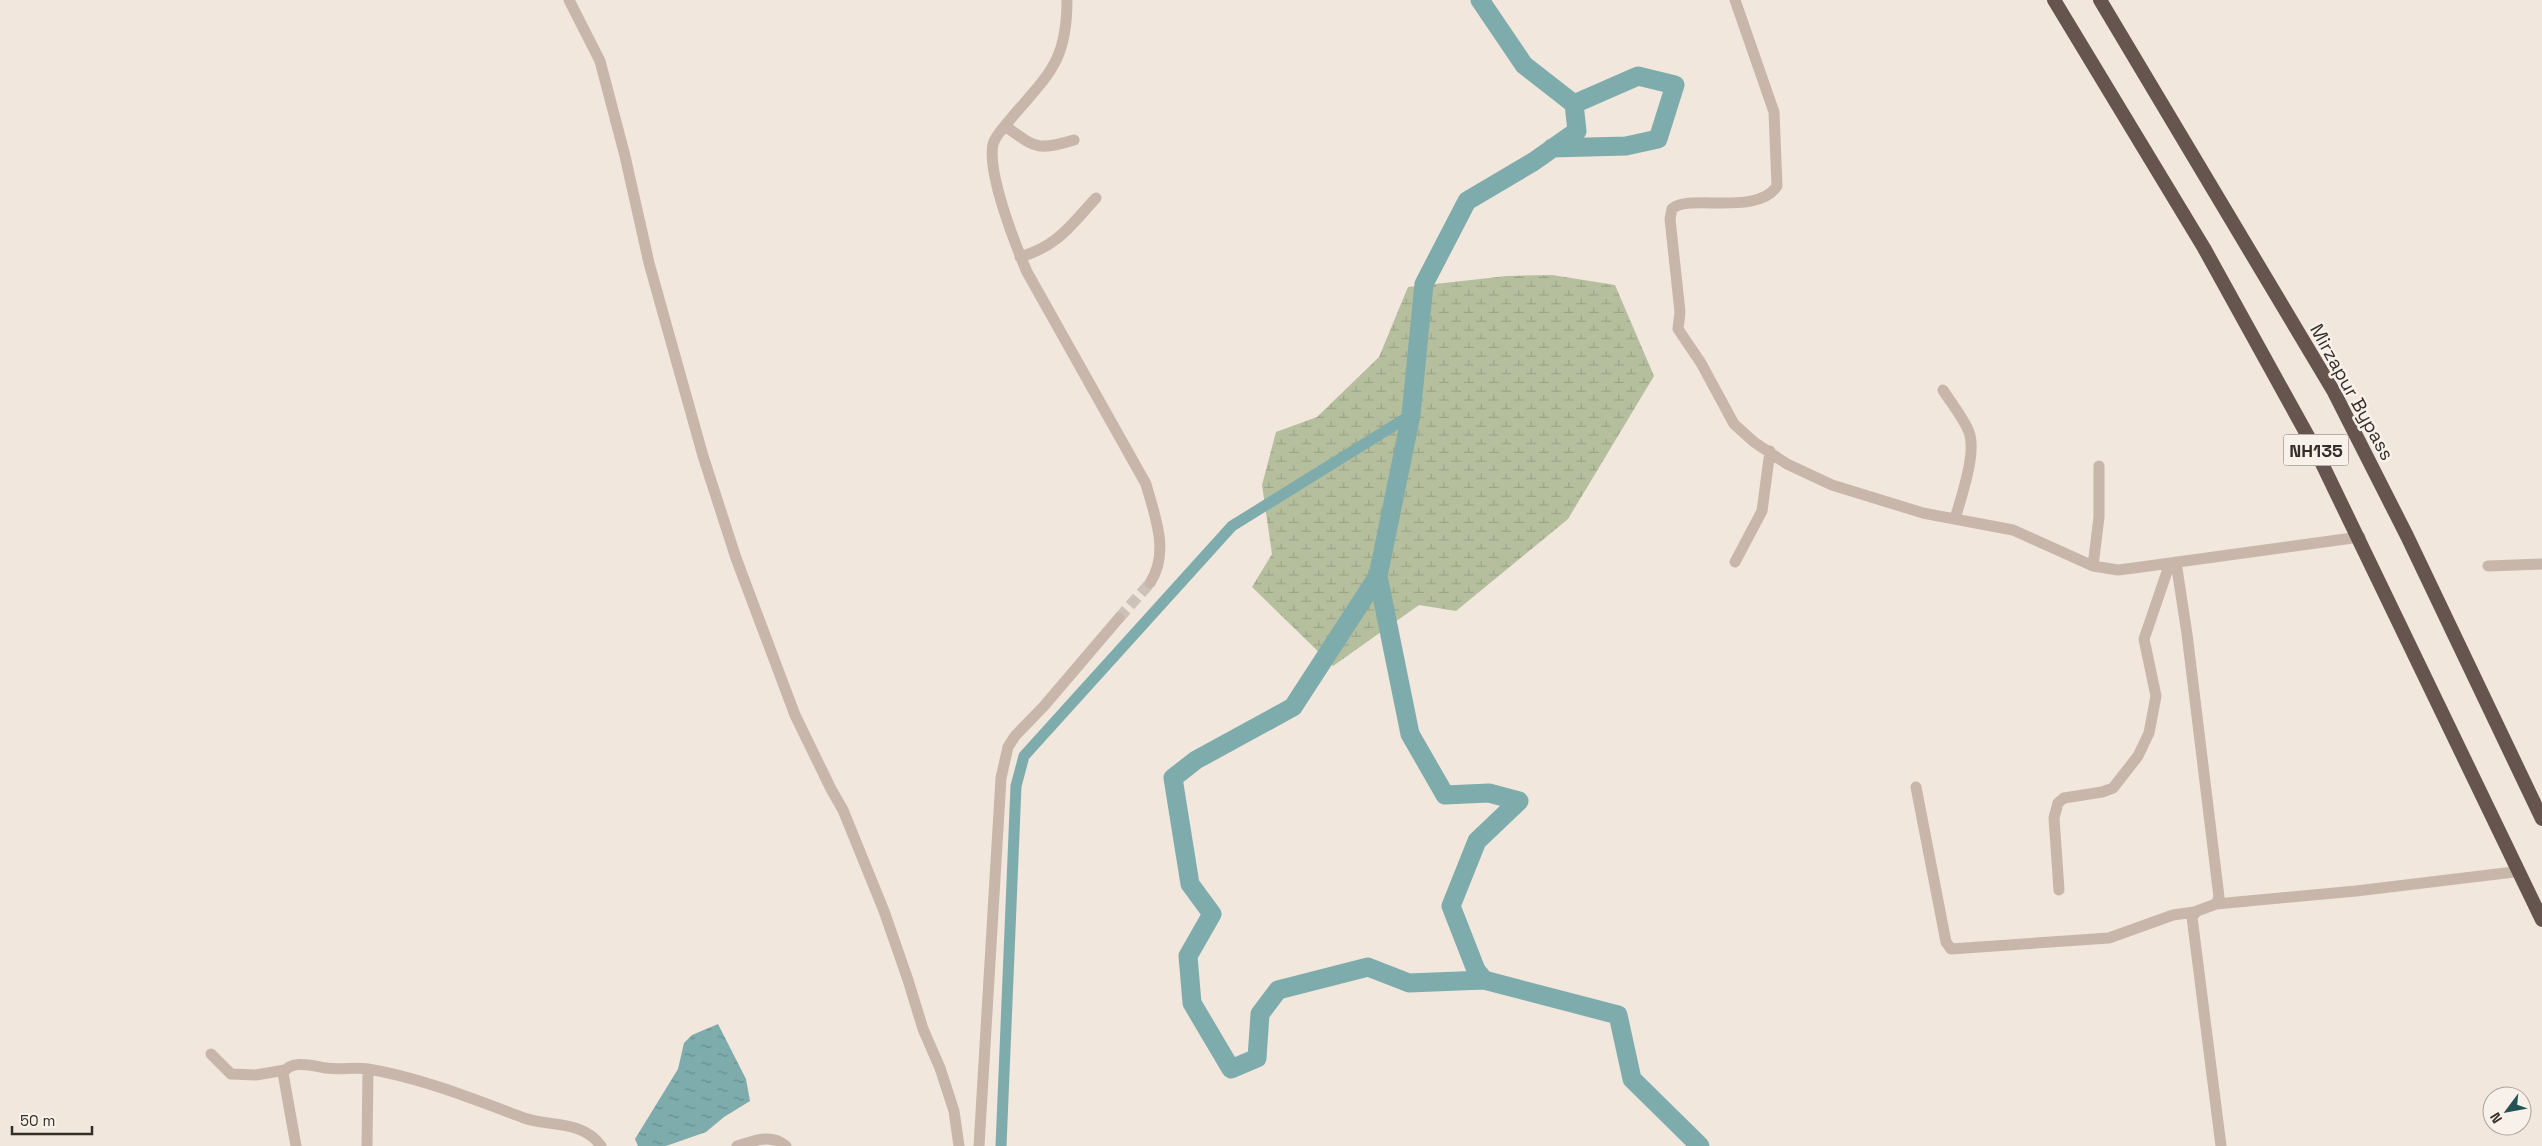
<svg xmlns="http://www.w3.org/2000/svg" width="2542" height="1146" viewBox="0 0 2542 1146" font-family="'Space Grotesk',sans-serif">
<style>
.wetland{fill:url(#wetland-marsh)}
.water{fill:url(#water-ripples)}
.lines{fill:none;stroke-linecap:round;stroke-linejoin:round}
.canal{stroke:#7eacac;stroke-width:11}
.river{stroke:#7eacac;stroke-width:19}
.minor-tunnel{stroke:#ccc2b9;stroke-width:11;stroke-dasharray:11 5.5;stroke-linecap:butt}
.minor{stroke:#c8b6aa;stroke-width:11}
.trunk{stroke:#66544e;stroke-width:14}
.labels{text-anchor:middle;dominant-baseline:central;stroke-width:5;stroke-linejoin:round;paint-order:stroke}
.shield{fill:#f8f1e9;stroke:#706763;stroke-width:1}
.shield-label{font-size:18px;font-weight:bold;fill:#362c29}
.street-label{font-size:19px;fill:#362c29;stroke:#f8f1e9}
</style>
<defs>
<pattern id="wetland-marsh" width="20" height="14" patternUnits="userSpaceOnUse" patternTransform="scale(1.25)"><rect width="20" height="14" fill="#b5bf9e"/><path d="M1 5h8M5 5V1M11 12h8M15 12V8" fill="none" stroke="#9ca488"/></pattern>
<pattern id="water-ripples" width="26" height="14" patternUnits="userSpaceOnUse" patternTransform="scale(1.25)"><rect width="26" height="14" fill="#7eacac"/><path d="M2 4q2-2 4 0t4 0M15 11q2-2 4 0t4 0" fill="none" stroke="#688c8c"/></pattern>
</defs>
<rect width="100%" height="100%" fill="#f1e7dd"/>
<path class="wetland" d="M1552,275L1615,285L1654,376L1568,519L1456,611L1419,605L1333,666L1252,587L1272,554L1262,485L1276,432L1317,417L1379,357L1408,287L1507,276Z"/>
<path class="water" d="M718,1024L746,1079L750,1101L724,1117L706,1132L666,1146H638L635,1139L678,1069L684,1043L692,1035Z"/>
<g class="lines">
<path class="canal" d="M1001,1146L1016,786L1024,756L1232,526L1411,415"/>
<path class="river" d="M1480,0L1524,65L1574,104L1577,131L1533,162L1467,201L1424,284L1411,415L1378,576L1410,734L1445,795L1489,793L1519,801L1477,841L1451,906L1476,970L1484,980L1618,1015L1632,1079L1700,1146
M1552,148L1626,146L1658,139L1675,85L1638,76L1574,104
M1378,576L1293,707L1196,760L1173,778L1190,884L1212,914L1188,956L1192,1003L1231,1069L1257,1058L1260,1014L1278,990L1368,967L1409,983L1484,980"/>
<path class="minor-tunnel" d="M1119,618L1150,583"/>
<path class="minor" d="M569,0L600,61L625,156L649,263L703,456L736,558L795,715L831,789L843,810L884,911L908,980L923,1029L940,1068L954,1111L959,1146
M1067,0C1067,60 1050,73 1013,116C1007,124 996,134 993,144C987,173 1015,244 1027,272L1146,484C1155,517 1170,552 1150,583
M1735,0L1774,112L1777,186C1757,217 1688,193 1672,209L1670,219L1680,312L1678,329L1701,363L1734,424L1754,442L1787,464L1832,485L1923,513L2013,530L2093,566L2118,570L2134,568L2360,537
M1005,126C1036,148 1036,151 1074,140
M1020,257C1058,246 1070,226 1096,198
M1943,390C1951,403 1963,417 1969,432C1977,453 1961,497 1955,519
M1735,562L1762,511L1770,451
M2176,562L2187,634L2219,897L2216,904L2197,911L2192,917L2221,1146
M2093,566L2099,517V466
M2488,566L2542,564
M1916,787L1946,942L1951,949L2109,938L2173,915L2194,912
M2059,890L2054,818L2058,803L2064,798L2102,792L2113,788L2138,756L2149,733L2156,696L2144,639L2170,563
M2216,904L2356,891L2514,872
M211,1054L231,1074L256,1075L285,1070
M296,1146L283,1073C291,1059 313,1066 326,1068C340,1070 354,1067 368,1069C419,1077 476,1100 524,1118C550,1127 583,1120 601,1146
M367,1146L368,1069
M737,1146C754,1141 771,1133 786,1146
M979,1146L1001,778L1008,747L1015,736L1044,706L1119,618"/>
<path class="trunk" d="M2054,0L2204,248L2315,449L2542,920
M2100,0L2334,392L2407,536L2542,819"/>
</g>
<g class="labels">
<rect class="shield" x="2283.5" y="434.5" width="65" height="31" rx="4"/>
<g class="shield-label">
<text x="2316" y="450">NH135</text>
</g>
<g class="street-label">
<text transform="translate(2352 392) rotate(61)">Mirzapur Bypass</text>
</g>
</g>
<g transform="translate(2507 1111) rotate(238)"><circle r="24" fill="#f8f1e9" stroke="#aaa29c"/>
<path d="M0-4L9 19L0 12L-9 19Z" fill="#215355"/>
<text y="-8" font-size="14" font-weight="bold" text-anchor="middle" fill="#362c29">N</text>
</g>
<path d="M12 1126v8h80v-8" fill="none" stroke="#362c29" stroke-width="2.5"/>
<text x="20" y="1126" font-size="15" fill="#362c29" stroke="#f8f1e9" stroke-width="4" paint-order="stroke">50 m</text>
</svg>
